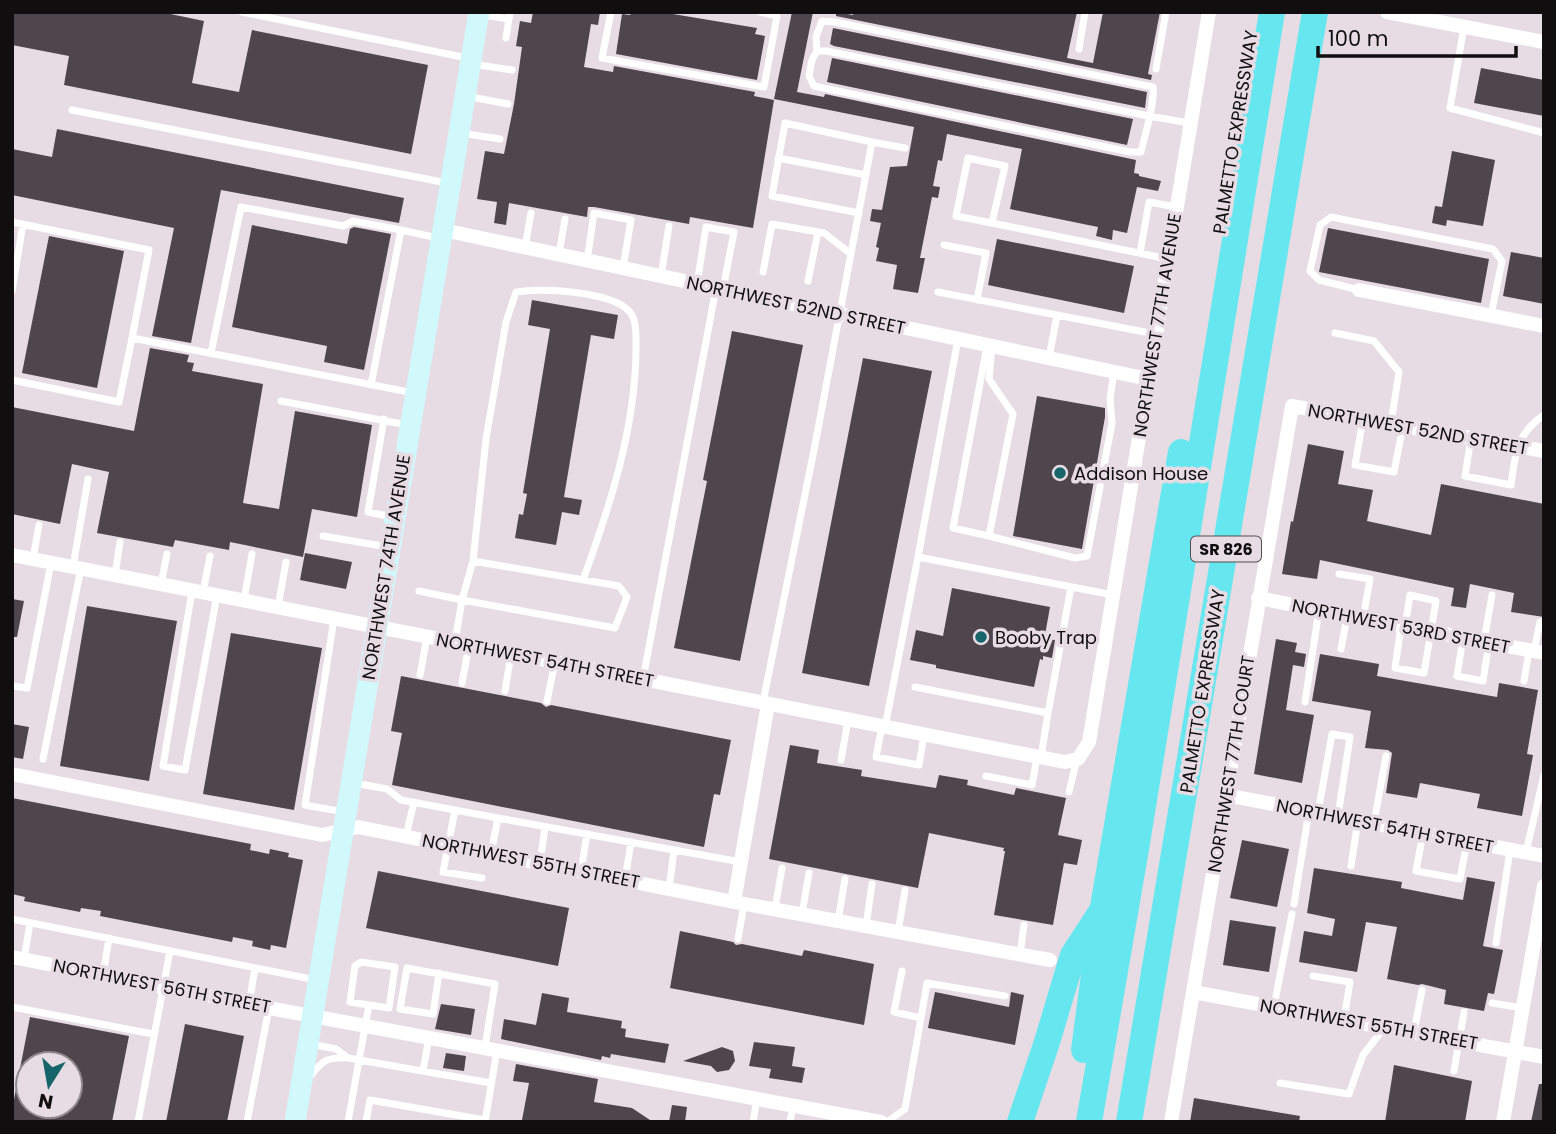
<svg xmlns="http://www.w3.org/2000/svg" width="1556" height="1134" viewBox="0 0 1556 1134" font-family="Poppins,sans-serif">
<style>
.building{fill:#4e464c;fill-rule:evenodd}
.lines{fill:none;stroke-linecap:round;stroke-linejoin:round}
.lane{stroke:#fff;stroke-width:7}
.street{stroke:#fff;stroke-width:14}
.secondary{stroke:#d1f8fa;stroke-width:21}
.highway{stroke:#66e7f0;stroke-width:26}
.poi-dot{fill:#16656a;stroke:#e7dce3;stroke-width:2.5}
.labels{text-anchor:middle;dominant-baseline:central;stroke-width:7;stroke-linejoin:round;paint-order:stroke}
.shield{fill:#e7dce3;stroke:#514c4f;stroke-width:2}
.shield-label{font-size:16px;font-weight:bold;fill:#110e10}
.street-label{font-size:18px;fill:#110e10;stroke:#e7dce3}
.poi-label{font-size:18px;fill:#110e10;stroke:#e7dce3;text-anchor:start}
</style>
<rect width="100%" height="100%" fill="#e7dce3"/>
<path class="building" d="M12,12H161L204,21L192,83L239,92L252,30L428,65L411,154L64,85L69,56L12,45Z
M533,12H600L598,25L591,24L584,67L613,72L614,66L755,92L754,96L774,100L753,228L690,217L689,224L594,207H588L587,217L509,203L506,225L494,223L497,202L477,199L485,151L504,154L514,104L522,47L516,46L520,21L531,23Z
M631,12H661L757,28L755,34L765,36L757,80L616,54L622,14L630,15Z
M792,12H813L797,92L824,97L825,94L1136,160L1134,173L1139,174V176L1161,181L1158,191L1137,187L1127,233L1113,230L1112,240L1096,236L1098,227L1010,209L1022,149L947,134L942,161L938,160L933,186L940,187L938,198L932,197L920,258H925L918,293L893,289L897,265L876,261L879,248L876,247L881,223L870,221L872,209L882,210L890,167L907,166L914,127L774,99Z
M836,12L853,15V12H1077L1067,58L1093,63L1103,12H1160L1148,74L1152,75L1151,80L836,16Z
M833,28L1147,92L1145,108L834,46L830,44Z
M832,58L1133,119L1127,145L827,82Z
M1481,68L1544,80V116L1474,103Z
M57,129L404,198L399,223L221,190L191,343L152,336L174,228L12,195V149L52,157Z
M1452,151L1495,160L1483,226L1447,220L1446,226L1432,223L1435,206L1442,207Z
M252,225L347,244L350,229L354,227L391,234L364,370L324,362L327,346L232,327Z
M1328,228L1489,259L1481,303L1319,272Z
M49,236L124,251L97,388L22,373Z
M997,239L1134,266L1124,313L988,285Z
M1511,252L1544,258V304L1503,296Z
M532,300L618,315L614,339L591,335L564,497L582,500L579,515L562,512L556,545L515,538L519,514L523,515L527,494L523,493L550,329L528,325Z
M732,331L803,345L740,661L674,648L707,481L703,480Z
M150,348L189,355L187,362L194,363L192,371L263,384L243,503L279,509L295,411L372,425L357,517L312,509L303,557L230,542L229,550L175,540L173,547L97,533L109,472L72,464L60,524L12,514V407L134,431Z
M863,358L932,371L869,686L802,673Z
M1037,396L1105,408V417L1082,549L1013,536Z
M1308,444L1344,451L1338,484L1373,490L1367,521L1431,535L1441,484L1544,504V617L1511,612L1514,593L1470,584L1466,608L1451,606L1454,588L1320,560L1317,579L1282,574L1291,521L1293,522Z
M305,553L352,562L346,589L300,580Z
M952,588L1050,607L1045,635H1047V639L1055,640L1052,658L1043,656V660L1040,659L1034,687L936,668V665L910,660L916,630L943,636Z
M12,599L24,601L17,637H12Z
M87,606L177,621L149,781L60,766Z
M231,633L322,648L294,810L203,794Z
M1276,639L1297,643L1295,652L1306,654L1304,667L1293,665L1286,710L1314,715L1302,783L1254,774Z
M1320,654L1379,664L1377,676L1497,697L1499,683L1538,690L1527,754L1533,755L1522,816L1477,808L1480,794L1420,783L1417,798L1386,793L1392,753L1388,750L1365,748L1371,711L1312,701Z
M401,676L541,703L546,707L551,705L731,740L720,795L714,794L704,847L392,785L402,733L391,731Z
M12,724L29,727L23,759L12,757Z
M790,745L819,750L817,763L862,770L861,776L936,788L939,775L968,780L967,785L1014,795L1016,788L1066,798L1058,835L1082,840L1077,865L1064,863L1053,925L994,915L1005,851H1003L1004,848L929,833L918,888L769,859Z
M12,798L251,844L250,850L269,854L270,849L289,853L288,857L303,860L286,948L271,945L270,950L252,946L253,941L233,937L232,942L100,916L101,911L81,908L80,912L24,901L25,897L12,894Z
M1242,840L1289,849L1277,907L1230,898Z
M1314,868L1402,882L1401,888L1463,900L1467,877L1495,882L1483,946L1503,950L1494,994L1488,993L1484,1011L1444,1004L1446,990L1422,984L1418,985L1387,979L1397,927L1366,922L1357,972L1299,962L1304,931L1332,936L1335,919L1307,913Z
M378,871L569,908L558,966L366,928Z
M1230,920L1276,927L1269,972L1223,965Z
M680,931L733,942L736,945L742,944L802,956L804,950L874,964L864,1025L670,988Z
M935,992L1009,1007L1011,992L1024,995L1015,1045L928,1028Z
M542,993L569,998L567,1012L622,1021L621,1028L626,1029L625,1037L669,1044L665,1063L611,1054L610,1058L602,1056L601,1060L501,1039L504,1019L536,1025Z
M441,1004L475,1009L471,1035L435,1029Z
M30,1017L129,1036L112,1122H12V1110ZM28,1064H70V1106H28Z
M185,1024L244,1036L227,1122H166Z
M754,1042L795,1047L792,1066L805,1068L802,1083L769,1078L771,1069L749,1066Z
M722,1047L733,1051L735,1061L729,1070L717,1072L711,1066L683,1061Z
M446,1053L466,1056L464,1071L443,1068Z
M516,1064L598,1079L594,1102L632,1108L653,1122H535L522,1120L529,1083L513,1081Z
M1394,1065L1472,1081L1465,1122H1385Z
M1539,1084H1544V1122H1531Z
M1194,1098L1300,1116L1299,1122H1190Z
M672,1105L687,1107L685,1122H669Z"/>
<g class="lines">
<path class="lane" d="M242,12L467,58
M611,12L602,58L764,87L777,16L760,12
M482,15L509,19
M1464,27L1450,108L1544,133
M506,38L510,12
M1079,49L1085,12
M817,51L816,37L822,21L835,22L1153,87C1155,104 1145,134 1141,152H1130L814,86L809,76L812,60L817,51H827L1144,115L1148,116L1190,123
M472,64L512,70
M1156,69L1166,12
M466,96L508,104
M72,110L447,183
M460,133L500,139
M778,158L866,175
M859,213L772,196L785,123L872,142
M12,222L149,250L132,338L414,393
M992,223L956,216L968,158L1005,166L992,223L1168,259
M401,230L438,238
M944,245L986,253L977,300
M525,247L531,213
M1140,253L1149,202L1176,207
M559,254L565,219
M587,261L594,213L631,220L623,268
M763,272L772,224L824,233L851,254
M661,276L669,226
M808,281L818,232
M697,284L706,227L734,232L723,289
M1359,290L1319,280L1310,271L1320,225L1331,217L1493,249L1502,261L1491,315
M12,291L23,224
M938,292L1155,334
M1335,333L1374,341L1399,372L1391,423
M987,346L953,528L989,536
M992,346L989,379L1013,414L989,536L1075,558L1087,556L1112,423L1110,399L1114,372
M211,353L241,207L343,226L353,221L401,230L371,385
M1049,358L1057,315
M12,380L119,402L132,338
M281,401L407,425
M384,419L368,512L392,517
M1363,419L1355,465L1394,472L1403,426
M1471,438L1465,476L1511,485C1515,455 1516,434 1544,415
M323,536L388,547
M918,557L958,339
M33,559L39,525
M473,561L486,439L506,322L516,292C543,288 610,291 629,311C637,319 636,336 636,347C636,427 610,506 583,580
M473,561L619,586L627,597L615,628L462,600Z
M73,567L88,479
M1339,574L1370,579L1363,618
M115,575L120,542
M161,584L167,554
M192,591L163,766L185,770L217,595
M419,591L462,600L455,642
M203,592L210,556
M244,600L252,554
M278,607L286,562
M334,619L305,805L344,812
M1401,626L1395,668L1424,673L1436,601L1410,595L1405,627
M1463,638L1457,676L1483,681L1489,643
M1484,641L1492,595
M1341,649L1347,616
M1534,651L1540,622
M420,675L427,637
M643,679L716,288
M1524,681L1529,651
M462,683L469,645
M12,686L27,688L51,563
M915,687L1048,713L1071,587
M505,691L511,654
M547,701L555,662
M763,702L815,445L872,142L905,148
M1305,702L1319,610
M882,726L876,757L919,765L924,735
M885,727L918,557L1113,595
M1041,757L1048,713
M43,759L81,568
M841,760L848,720
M986,776L1032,785L1037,757
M355,783L387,789L401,800L498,818
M1069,792L1077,759
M455,810L443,872L482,878
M1318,812L1332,734L1350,737L1338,816
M1374,823L1386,756
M1423,833L1416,871L1460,879L1467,842
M406,836L414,802
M1526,852L1544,775
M491,853L498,818L674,850
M540,863L545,827
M1351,866L1358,820
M581,871L587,834
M625,880L631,842
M669,889L674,850L741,862
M1294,904L1309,811
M775,909L782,868
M802,914L809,873
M12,919L316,980
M838,921L845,879
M866,926L872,884
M898,932L905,890
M738,939L744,904
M1496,943L1510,850
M1020,954L1024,925
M24,959L30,923
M439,973L433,1014L400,1009L407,968L495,984L485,1047
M103,975L109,938
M1313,976L1350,982L1344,1019
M1492,1003L1522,1008
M249,1004L255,968
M1274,1006L1292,914
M12,1007L153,1034
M921,1018L927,983L1005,996
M1414,1032L1422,990
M311,1044L336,1049L348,1058L491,1083
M423,1071L429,1037
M1454,1071L1464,1012
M309,1078C322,1060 327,1057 348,1058
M1280,1083L1349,1094L1363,1055L1385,1027
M138,1122L170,951
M247,1122L269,1008
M348,1122L369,1005L350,1002L355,966L361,962L395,967L389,1008L369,1005
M366,1122L370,1100L485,1120
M485,1122L497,1050
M753,1122L757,1099
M790,1122L793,1105
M887,1122L905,1109L921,1018L894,1012L902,971"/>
<path class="street" d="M1387,12L1544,42
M443,230L1148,379
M1359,290L1544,326
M12,555L1065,762L1078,759L1089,742L1209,12
M1258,598L1544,653
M12,774L322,835L358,827L734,902L1050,960
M1226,795L1544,856
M734,902L768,704
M12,957L269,1008L881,1122
M1193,992L1544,1057
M1171,1122L1292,406L1544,451
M1503,1122L1544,886"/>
<path class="secondary" d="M295,1122L479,12"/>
<path class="highway" d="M1084,1050L1103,907L1181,452
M1020,1122L1047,1042L1073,955L1099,915
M1089,1122L1136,849L1272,12
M1129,1122L1315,12"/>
</g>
<g class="poi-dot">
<circle cx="1060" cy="473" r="7"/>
<circle cx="981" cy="637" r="7"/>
</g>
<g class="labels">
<rect class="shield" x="1191" y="536.5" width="70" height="25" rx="5"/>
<g class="shield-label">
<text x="1226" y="549">SR 826</text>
</g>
<g class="street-label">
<text transform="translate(1235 132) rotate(-81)">PALMETTO EXPRESSWAY</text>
<text transform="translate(796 305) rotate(12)">NORTHWEST 52ND STREET</text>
<text transform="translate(1157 325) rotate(-81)">NORTHWEST 77TH AVENUE</text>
<text transform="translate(1418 429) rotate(10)">NORTHWEST 52ND STREET</text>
<text transform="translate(386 567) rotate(-81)">NORTHWEST 74TH AVENUE</text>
<text transform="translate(1401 626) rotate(11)">NORTHWEST 53RD STREET</text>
<text transform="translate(545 660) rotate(11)">NORTHWEST 54TH STREET</text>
<text transform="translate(1202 691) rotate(-81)">PALMETTO EXPRESSWAY</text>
<text transform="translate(1231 764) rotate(-81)">NORTHWEST 77TH COURT</text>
<text transform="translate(1385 826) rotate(11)">NORTHWEST 54TH STREET</text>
<text transform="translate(531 861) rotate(11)">NORTHWEST 55TH STREET</text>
<text transform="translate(162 986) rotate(11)">NORTHWEST 56TH STREET</text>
<text transform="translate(1369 1024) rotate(10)">NORTHWEST 55TH STREET</text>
</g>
<g class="poi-label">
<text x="1074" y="473">Addison House</text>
<text x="995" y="637">Booby Trap</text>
</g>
</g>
<rect width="1556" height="1134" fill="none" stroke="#110e10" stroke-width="28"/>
<g transform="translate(49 1085) rotate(191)"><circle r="33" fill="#e7dce3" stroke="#918a8f" stroke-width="2"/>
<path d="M0-5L12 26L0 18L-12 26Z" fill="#16656a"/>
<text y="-10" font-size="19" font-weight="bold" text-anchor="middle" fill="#110e10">N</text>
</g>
<path d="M1318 46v10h198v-10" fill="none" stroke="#110e10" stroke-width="3.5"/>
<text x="1328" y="46" font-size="21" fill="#110e10" stroke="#e7dce3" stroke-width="5" paint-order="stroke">100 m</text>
</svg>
